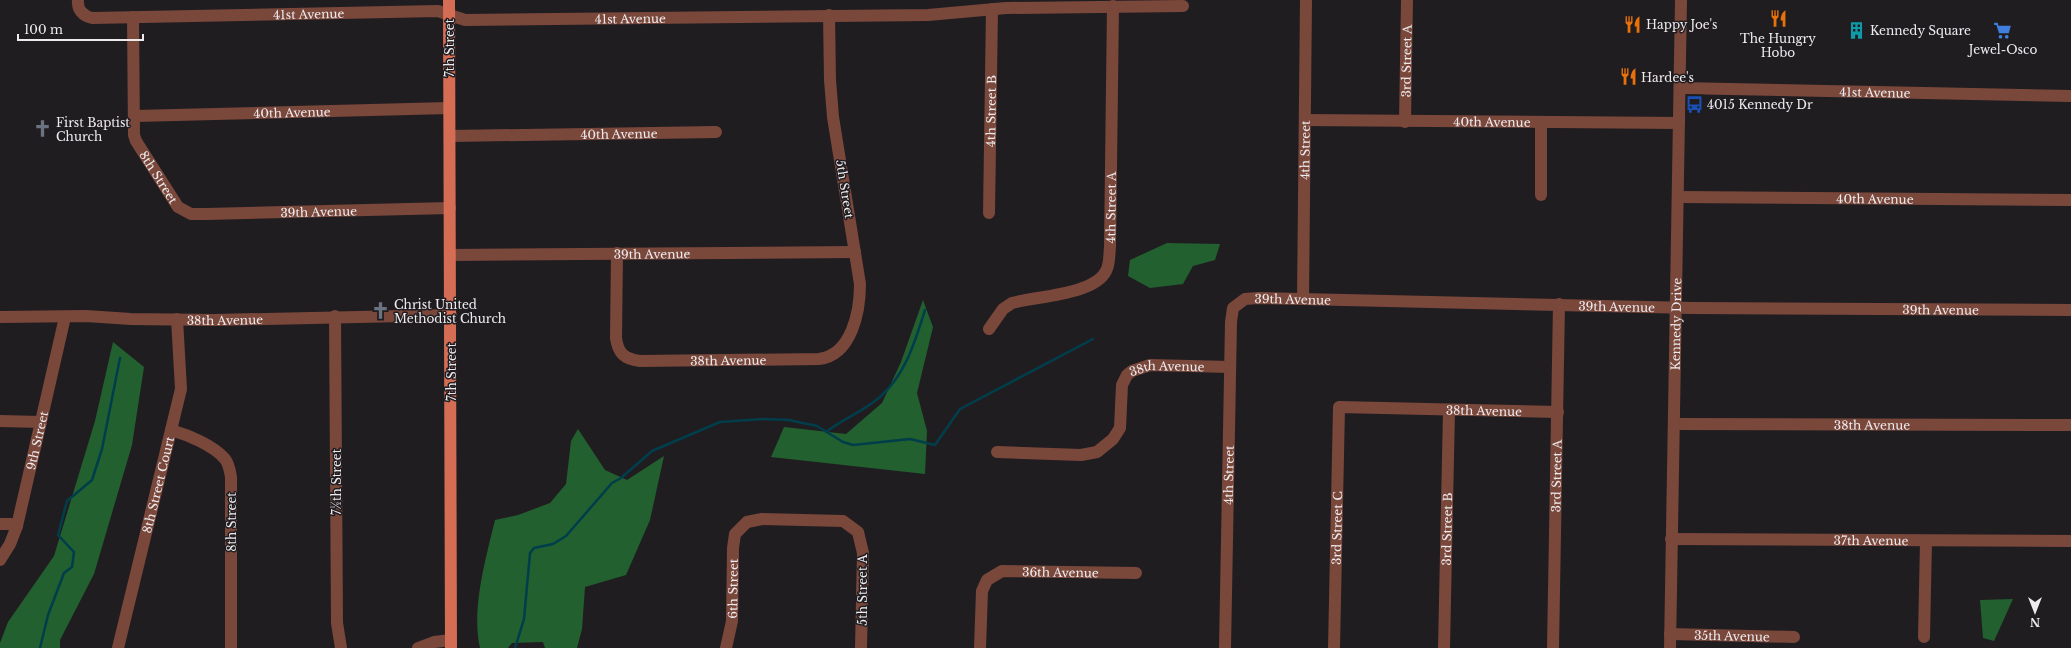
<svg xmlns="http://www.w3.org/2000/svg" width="2071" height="648" viewBox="0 0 2071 648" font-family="'Libre Baskerville',serif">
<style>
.forest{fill:#22602f}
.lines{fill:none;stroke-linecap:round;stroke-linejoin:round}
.stream{stroke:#003e4b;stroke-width:2.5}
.minor{stroke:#7a473b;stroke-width:12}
.major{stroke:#d56c54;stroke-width:12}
.labels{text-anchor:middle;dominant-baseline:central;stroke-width:3;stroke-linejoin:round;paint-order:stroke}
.street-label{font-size:12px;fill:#edebee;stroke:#201d21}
.poi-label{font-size:12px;fill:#edebee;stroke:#201d21;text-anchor:start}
</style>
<rect width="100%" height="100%" fill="#201d21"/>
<path class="forest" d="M1167,243L1220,244L1215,260L1193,266L1183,284L1150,288L1128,276L1130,260Z
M923,300L933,327L917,393L927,431L925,474L771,457L784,427L846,434L882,403L901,362Z
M113,342L144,367L132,445L94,574L60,640V648H0V643L8,622L54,556L95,421Z
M578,429L605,470L627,480L664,456L650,520L626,575L585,587L582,629L577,648H545L543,642L512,643L508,648H480C471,609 486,558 495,520L518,515L550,503L566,484L571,441Z
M2013,599L1994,641L1983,638L1980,600Z"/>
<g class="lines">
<path class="stream" d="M826,432C843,419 864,411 880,397C906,374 915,341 925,310
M40,648L48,615L64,573L72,567L74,552L58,535L67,501L92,480L102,449L120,358
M515,648L524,619L530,553L534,548L553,544L566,536L612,483L621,478L652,451L720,422L763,419L789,420L817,426L843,442L853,445L910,439L935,445L960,409L1093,339"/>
<g class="minor">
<path id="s1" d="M78,0C77,10 83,16 92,18L438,11L465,20L928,15L1006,8L1183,6"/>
<path id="s2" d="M133,17L134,135L136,141L178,207L191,214H207L450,208"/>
<path id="s3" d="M1680,88L2071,96"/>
<path id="s4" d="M135,116L449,108"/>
<path id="s5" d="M1305,120L1679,123"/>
<path id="s6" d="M1405,122L1407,0"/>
<path id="s7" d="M450,136L716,132"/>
<path d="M1541,195V122"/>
<path id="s8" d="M1678,197L2071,200"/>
<path id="s9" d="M989,213L992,9"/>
<path id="s10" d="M617,253L616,338C618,353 624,359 640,361L819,359C852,355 860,311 860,284L833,117L830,80L829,15"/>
<path id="s11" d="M450,255L855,252"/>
<path id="s12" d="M1303,299L1306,0"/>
<path d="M335,316L337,623L341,648"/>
<path id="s13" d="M0,317L86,316L131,319L214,320L451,315"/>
<path id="s14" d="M989,329L1003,309L1012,303C1036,296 1094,295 1106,271C1110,264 1109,255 1110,247L1113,6"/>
<path d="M0,421L41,422"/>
<path id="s15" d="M1674,424L2071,425"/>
<path d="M171,430C188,435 213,445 225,459C229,464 230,471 231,477V648"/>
<path id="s16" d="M997,452L1081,455L1097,452L1113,439L1120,428L1122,385L1127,375L1132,371L1150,365L1230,367"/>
<path d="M0,524H11L17,526"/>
<path id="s17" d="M1671,539L2071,541"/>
<path id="s18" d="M0,560L10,544L17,526L65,317"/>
<path id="s19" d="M1670,634L1794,637"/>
<path d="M1924,637L1926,541"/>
<path id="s20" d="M118,648L181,389L177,319"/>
<path d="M418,648L434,642L451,640"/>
<path id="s21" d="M726,648L732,621L733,548L735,534L747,522L762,519L843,521L858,532L863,553L861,648"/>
<path id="s22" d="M980,648L982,591L987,580L1002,571L1136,573"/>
<path id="s23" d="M1225,648L1231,322L1233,308L1245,299L1258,298L1692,308L2071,310"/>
<path id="s24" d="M1334,648L1339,407L1558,412"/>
<path id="s25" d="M1444,648L1449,410"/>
<path id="s26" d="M1553,648L1559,304"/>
<path id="s27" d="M1670,648L1681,0"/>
</g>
<path class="major" d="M449,0L451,648"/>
</g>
<defs>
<symbol id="restaurant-bare" viewBox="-9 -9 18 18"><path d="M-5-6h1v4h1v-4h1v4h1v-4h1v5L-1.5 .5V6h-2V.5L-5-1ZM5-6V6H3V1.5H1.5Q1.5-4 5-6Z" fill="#e8710a" stroke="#201d21" stroke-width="2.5" paint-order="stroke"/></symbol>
<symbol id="building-bare" viewBox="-9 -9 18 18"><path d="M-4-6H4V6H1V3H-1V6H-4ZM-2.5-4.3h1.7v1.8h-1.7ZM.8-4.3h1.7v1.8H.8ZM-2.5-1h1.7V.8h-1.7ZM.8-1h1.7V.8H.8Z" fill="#0f9aa8" stroke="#201d21" stroke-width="2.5" paint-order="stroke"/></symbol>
<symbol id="supermarket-bare" viewBox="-9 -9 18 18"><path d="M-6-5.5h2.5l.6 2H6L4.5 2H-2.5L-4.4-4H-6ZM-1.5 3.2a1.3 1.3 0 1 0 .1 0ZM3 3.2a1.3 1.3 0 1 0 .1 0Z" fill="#3f7fe0" stroke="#201d21" stroke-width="2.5" paint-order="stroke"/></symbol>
<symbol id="bus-bare" viewBox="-9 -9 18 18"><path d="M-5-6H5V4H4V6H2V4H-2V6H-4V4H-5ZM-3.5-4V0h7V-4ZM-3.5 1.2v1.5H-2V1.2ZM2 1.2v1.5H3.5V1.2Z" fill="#1a4fb4" stroke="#201d21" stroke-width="2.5" paint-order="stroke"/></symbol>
<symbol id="church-bare" viewBox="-9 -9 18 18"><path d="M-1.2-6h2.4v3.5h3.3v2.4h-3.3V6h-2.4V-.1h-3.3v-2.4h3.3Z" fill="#6b7280" stroke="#201d21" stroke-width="2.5" paint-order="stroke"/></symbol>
</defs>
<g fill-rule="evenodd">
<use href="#restaurant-bare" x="1766" y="6" width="25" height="25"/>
<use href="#restaurant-bare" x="1620" y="12" width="25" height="25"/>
<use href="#building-bare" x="1844" y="18" width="25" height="25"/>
<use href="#supermarket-bare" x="1990" y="18" width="25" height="25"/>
<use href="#restaurant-bare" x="1616" y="64" width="25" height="25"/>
<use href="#bus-bare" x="1682" y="92" width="25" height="25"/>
<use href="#church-bare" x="30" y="116" width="25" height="25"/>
<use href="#church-bare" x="368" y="298" width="25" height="25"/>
</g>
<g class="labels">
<g class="street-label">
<text stroke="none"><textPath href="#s1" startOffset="242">41st Avenue</textPath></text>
<text stroke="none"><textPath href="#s1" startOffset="565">41st Avenue</textPath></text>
<text transform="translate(449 48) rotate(-90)">7th Street</text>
<text stroke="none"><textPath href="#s6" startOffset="61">3rd Street A</textPath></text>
<text stroke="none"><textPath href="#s3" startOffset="195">41st Avenue</textPath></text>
<text stroke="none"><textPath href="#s9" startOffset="102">4th Street B</textPath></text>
<text stroke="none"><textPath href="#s4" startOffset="157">40th Avenue</textPath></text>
<text stroke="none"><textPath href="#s5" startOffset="187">40th Avenue</textPath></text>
<text stroke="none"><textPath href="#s7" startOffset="169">40th Avenue</textPath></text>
<text stroke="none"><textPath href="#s12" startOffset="149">4th Street</textPath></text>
<text stroke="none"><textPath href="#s2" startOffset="167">8th Street</textPath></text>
<text transform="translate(845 189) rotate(81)">5th Street</text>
<text stroke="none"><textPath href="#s8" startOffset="197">40th Avenue</textPath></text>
<text stroke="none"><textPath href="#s14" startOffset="201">4th Street A</textPath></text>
<text stroke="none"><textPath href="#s2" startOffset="345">39th Avenue</textPath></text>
<text stroke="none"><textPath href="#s11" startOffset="202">39th Avenue</textPath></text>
<text stroke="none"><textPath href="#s23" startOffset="403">39th Avenue</textPath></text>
<text stroke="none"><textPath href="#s23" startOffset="727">39th Avenue</textPath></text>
<text stroke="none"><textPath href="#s23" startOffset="1051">39th Avenue</textPath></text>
<text stroke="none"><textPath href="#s13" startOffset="225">38th Avenue</textPath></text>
<text stroke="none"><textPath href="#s27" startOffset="324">Kennedy Drive</textPath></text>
<text stroke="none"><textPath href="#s10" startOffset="210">38th Avenue</textPath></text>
<text transform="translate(451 372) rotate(-90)">7th Street</text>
<text stroke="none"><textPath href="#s16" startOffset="230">38th Avenue</textPath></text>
<text stroke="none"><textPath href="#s24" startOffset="386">38th Avenue</textPath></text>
<text stroke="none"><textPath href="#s15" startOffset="198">38th Avenue</textPath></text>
<text stroke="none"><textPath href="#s18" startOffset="126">9th Street</textPath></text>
<text stroke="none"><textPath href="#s23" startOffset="173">4th Street</textPath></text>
<text stroke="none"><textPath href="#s26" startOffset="172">3rd Street A</textPath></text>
<text transform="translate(336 482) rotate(-90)">7½th Street</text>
<text stroke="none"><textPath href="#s20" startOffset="168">8th Street Court</textPath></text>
<text transform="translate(231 522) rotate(-90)">8th Street</text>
<text stroke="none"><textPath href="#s24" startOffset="120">3rd Street C</textPath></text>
<text stroke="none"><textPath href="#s25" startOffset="119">3rd Street B</textPath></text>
<text stroke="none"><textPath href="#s17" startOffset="200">37th Avenue</textPath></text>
<text stroke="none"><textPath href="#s22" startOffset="145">36th Avenue</textPath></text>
<text stroke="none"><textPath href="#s21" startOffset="60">6th Street</textPath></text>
<text transform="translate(862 590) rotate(-90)">5th Street A</text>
<text stroke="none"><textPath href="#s19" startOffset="62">35th Avenue</textPath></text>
</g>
<g class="poi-label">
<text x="1646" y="24">Happy Joe's</text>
<text x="1870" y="30">Kennedy Square</text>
<text x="1778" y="38" text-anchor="middle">The Hungry<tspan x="1778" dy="14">Hobo</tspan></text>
<text x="2003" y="49" text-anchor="middle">Jewel-Osco</text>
<text x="1641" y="77">Hardee's</text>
<text x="1707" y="104">4015 Kennedy Dr</text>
<text x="56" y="122">First Baptist<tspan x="56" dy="14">Church</tspan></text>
<text x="394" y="304">Christ United<tspan x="394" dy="14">Methodist Church</tspan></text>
</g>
</g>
<g transform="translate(2035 612) rotate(180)" stroke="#201d21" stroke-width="3" paint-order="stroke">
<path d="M0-3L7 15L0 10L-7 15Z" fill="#edebee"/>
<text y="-6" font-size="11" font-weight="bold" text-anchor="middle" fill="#edebee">N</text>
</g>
<path d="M18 34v6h125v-6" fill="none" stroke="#edebee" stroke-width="2"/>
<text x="24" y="34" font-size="12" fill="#edebee" stroke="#201d21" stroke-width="3" paint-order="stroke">100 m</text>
</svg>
